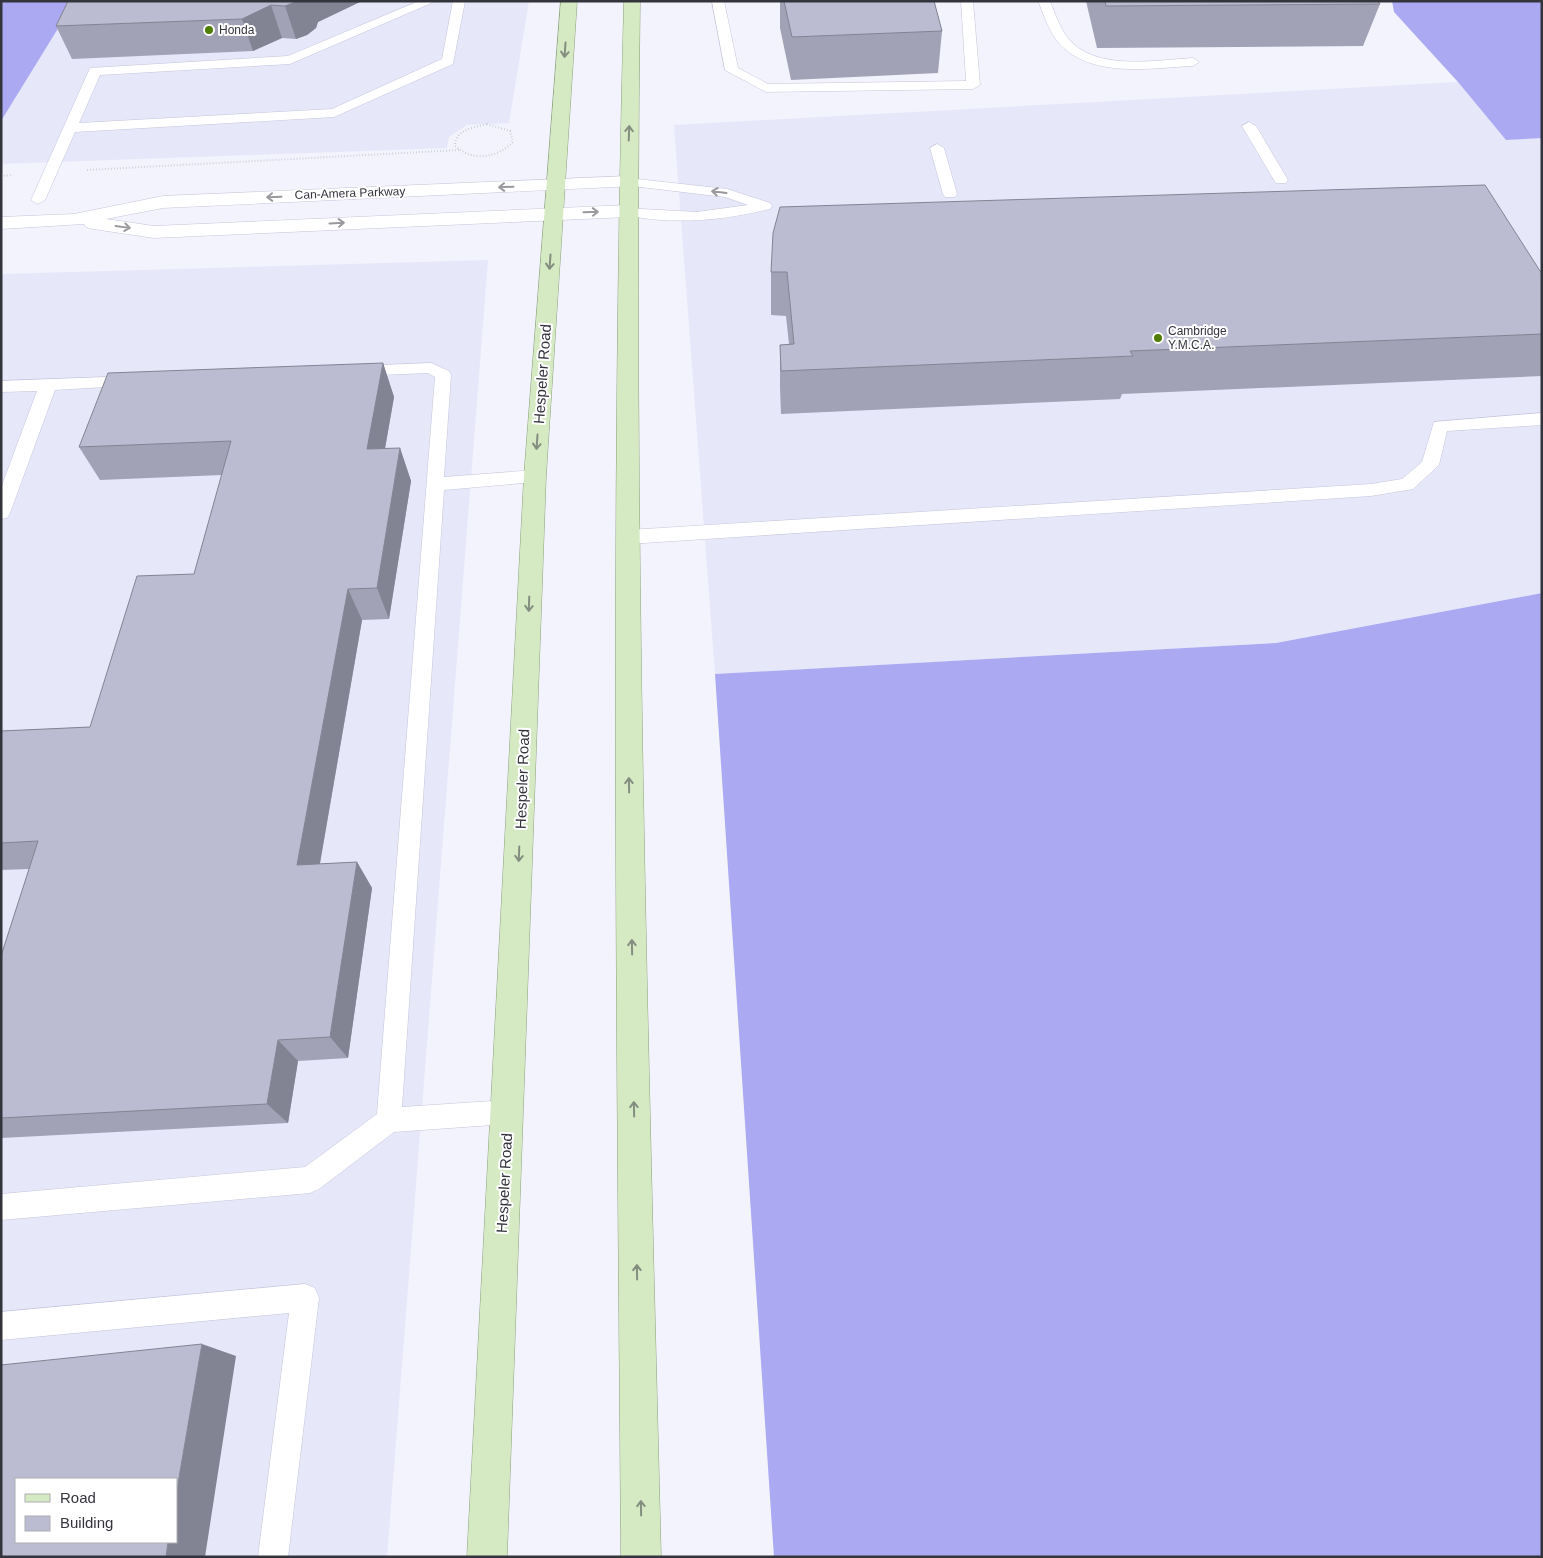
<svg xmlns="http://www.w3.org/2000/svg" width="1543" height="1558" viewBox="0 0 1543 1558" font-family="Arial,sans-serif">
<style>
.built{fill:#e6e7f9;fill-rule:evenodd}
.forest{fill:#aaa9f1}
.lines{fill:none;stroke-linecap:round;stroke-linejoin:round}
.service-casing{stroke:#c4c5dc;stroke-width:1}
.secondary-casing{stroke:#c4c5dc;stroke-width:1}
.primary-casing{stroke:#8aa17a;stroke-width:1}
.path{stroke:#b0b0b9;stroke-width:2;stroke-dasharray:0.5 2.5;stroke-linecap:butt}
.service{fill:#fff;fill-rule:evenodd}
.secondary{fill:#fff;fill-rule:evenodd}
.primary{fill:#d5e9c3;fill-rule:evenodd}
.wall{fill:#a1a2b5}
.shaded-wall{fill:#838493}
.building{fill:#bbbcd2;stroke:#838493}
.oneway{stroke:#848e80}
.oneway2{stroke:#9a9a9e}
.poi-dot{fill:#4f7d05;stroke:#fff;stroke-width:2}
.labels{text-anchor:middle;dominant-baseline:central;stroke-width:4;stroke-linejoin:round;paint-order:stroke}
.far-poi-label{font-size:12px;fill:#34343d;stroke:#fff;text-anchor:start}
.far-street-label{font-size:12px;fill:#34343d;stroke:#fff}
.street-label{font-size:15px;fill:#34343d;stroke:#fff}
</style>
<rect width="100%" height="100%" fill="#f3f3fd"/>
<path class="built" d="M75,1H529L509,123L467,125L449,137L447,148L1,164V121Z
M1458,82L1506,140L1542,138V593L1276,643L715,674L674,125Z
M488,260L387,1557H1V274ZM16,1479H176V1542H16Z"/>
<path class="forest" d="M1,1H75L1,121Z
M1392,1H1542V138L1506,140L1458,82L1394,12Z
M1542,593V1557H774L715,674L1276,643Z"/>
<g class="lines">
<defs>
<path id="service" d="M419,1H436L290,64L100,75L79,123L332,109L442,59L453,1H465L453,64L334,117L75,132L45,200L38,204L31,200L90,68L288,56Z
M712,1H724L738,68L768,84L966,81L961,1H973L980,85L973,89L766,92L725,70Z
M1038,1H1050C1055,13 1059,26 1067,37C1094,72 1155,60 1193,58L1199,62L1193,66C1151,68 1089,79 1058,42C1049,31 1044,15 1038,1Z
M1249,122L1256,126L1288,180L1286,183H1276L1274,180L1242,126Z
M937,144L944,148L957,194L955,197H945L943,194L930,148Z
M628,178L727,189L770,203L772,206L770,209C728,219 685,224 642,218C635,216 625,217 621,211L623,208L697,212L748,205L725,197L623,185L621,182Z
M431,363L449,371L451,375L444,477L535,470L541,472L544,476L541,480L535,482L444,490L402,1107L507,1100L516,1103L520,1112L516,1121L507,1124L394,1132L319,1189L310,1193L1,1220V1194L305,1167L377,1114L435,377L428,373L356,376L350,375L348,371L350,367L356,366Z
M133,376L139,377L141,381L139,385L55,390L10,513L7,518L1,519V488L37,391L1,392V381Z
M1542,413V425L1447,431L1439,465L1413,489L1371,496L628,544L621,542L619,537L621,532L628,530L1371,484L1402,479L1422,462L1434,422Z
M305,1284L315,1288L319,1298L288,1557H258L289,1313L1,1340V1312Z"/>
<path id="secondary" d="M628,176L635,178L637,182L635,186L163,208L106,219L154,226L628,205L635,207L637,211L635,215L628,217L154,238L93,229L86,227L84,224L1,229V217L74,214L163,196Z"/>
<path id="primary" d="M561,1H577L546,476L507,1557H467L524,476Z
M624,1H640C633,520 648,1038 661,1557H621C617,1038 610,520 624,1Z"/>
</defs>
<use href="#service" class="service-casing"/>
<use href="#secondary" class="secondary-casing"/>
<use href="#primary" class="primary-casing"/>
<path class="path" d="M487,124L510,131L513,142C497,158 473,162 455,146C455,129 474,128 487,124Z
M87,170L459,150
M1,176L13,175"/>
<use href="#service" class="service"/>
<use href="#secondary" class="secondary"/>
<use href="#primary" class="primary"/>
</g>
<path class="wall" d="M68,1H362L318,22L316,28L307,35L296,39L282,38L253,51L72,59L56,26Z
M780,1H934L942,31L938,73L791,80L780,28Z
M1086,1H1378L1380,4L1363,46L1097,48Z
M771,272L1542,274V376L1122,394L1120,399L781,414L780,388V345L789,344L786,316L771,315Z
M383,363L394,397L385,449L400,448L411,481L389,619L362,620L320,864L357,862L372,888L348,1058L298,1061L288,1123L1,1138V956L29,869L1,870V731L90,727L194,574L222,475L100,480L79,447Z"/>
<path class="shaded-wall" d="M298,1H362L318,22L316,28L307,35L296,39L285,6Z
M271,5L282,38L253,51L242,19Z
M383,363L394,397L379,482L367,449Z
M400,448L411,481L389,619L377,588Z
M348,589L362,620L315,891L297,865Z
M357,862L372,888L348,1058L330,1037Z
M278,1040L298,1061L288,1123L267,1104Z
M202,1344L236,1356L205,1557H166L168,1542H176V1495Z"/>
<path class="building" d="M68,1H298L285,6L271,5L242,19L56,26Z
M784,1H934L942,31L792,37Z
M1105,1H1378L1380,4L1106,6Z
M1485,185L1542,274V334L1130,351L1133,356L781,371L780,345L794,344L787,272H771L773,233L780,207Z
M383,363L367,449L400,448L377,588L348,589L297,865L357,862L330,1037L278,1040L267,1104L1,1118V956L38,841L1,843V731L90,727L137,576L194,574L231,441L79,447L108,373Z
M202,1344L176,1495V1479H16V1542H168L166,1557H1V1365Z"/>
<defs><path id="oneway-shaft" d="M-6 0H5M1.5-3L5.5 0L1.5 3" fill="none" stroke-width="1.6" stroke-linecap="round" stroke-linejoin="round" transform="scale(1.25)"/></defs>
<g class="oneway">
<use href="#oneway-shaft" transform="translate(565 50) rotate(94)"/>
<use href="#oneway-shaft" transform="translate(629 133) rotate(-88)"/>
<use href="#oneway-shaft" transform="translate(550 262) rotate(94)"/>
<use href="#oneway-shaft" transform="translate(537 442) rotate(94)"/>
<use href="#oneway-shaft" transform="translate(529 604) rotate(92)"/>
<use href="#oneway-shaft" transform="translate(629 785) rotate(-91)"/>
<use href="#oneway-shaft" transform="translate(519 854) rotate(92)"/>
<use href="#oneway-shaft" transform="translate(632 947) rotate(-91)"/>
<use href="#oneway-shaft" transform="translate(634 1109) rotate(-91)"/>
<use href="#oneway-shaft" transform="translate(637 1272) rotate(-91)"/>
<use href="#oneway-shaft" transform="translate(641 1508) rotate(-91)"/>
</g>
<g class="oneway2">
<use href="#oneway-shaft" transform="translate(506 187) rotate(178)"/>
<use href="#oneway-shaft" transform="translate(719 192) rotate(-173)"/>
<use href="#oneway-shaft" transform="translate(274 197) rotate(178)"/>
<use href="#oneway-shaft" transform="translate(591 212) rotate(-2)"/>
<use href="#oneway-shaft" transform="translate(337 223) rotate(-3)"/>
<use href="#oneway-shaft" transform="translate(123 227) rotate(8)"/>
</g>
<g class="poi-dot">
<circle cx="209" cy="30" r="5"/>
<circle cx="1158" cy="338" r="5"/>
</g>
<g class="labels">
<g class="far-poi-label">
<text x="219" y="30">Honda</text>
<text x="1168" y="331">Cambridge<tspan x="1168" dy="14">Y.M.C.A.</tspan></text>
</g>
<g class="far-street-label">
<text transform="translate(350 193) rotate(-2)">Can-Amera Parkway</text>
</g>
<g class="street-label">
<text transform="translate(542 374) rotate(-86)">Hespeler Road</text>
<text transform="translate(522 779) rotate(-88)">Hespeler Road</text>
<text transform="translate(504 1183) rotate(-87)">Hespeler Road</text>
</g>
</g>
<rect width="1543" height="1558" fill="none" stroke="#34343d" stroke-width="5"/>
<rect x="15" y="1478" width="162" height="65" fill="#ffffff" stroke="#aeaeb1"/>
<rect x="25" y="1494" width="25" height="8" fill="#d5e9c3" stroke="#aeaeb1"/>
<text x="60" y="1503" font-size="15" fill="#34343d">Road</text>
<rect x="25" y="1516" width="25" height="15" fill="#bbbcd2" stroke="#aeaeb1"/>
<text x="60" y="1528" font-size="15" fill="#34343d">Building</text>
</svg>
